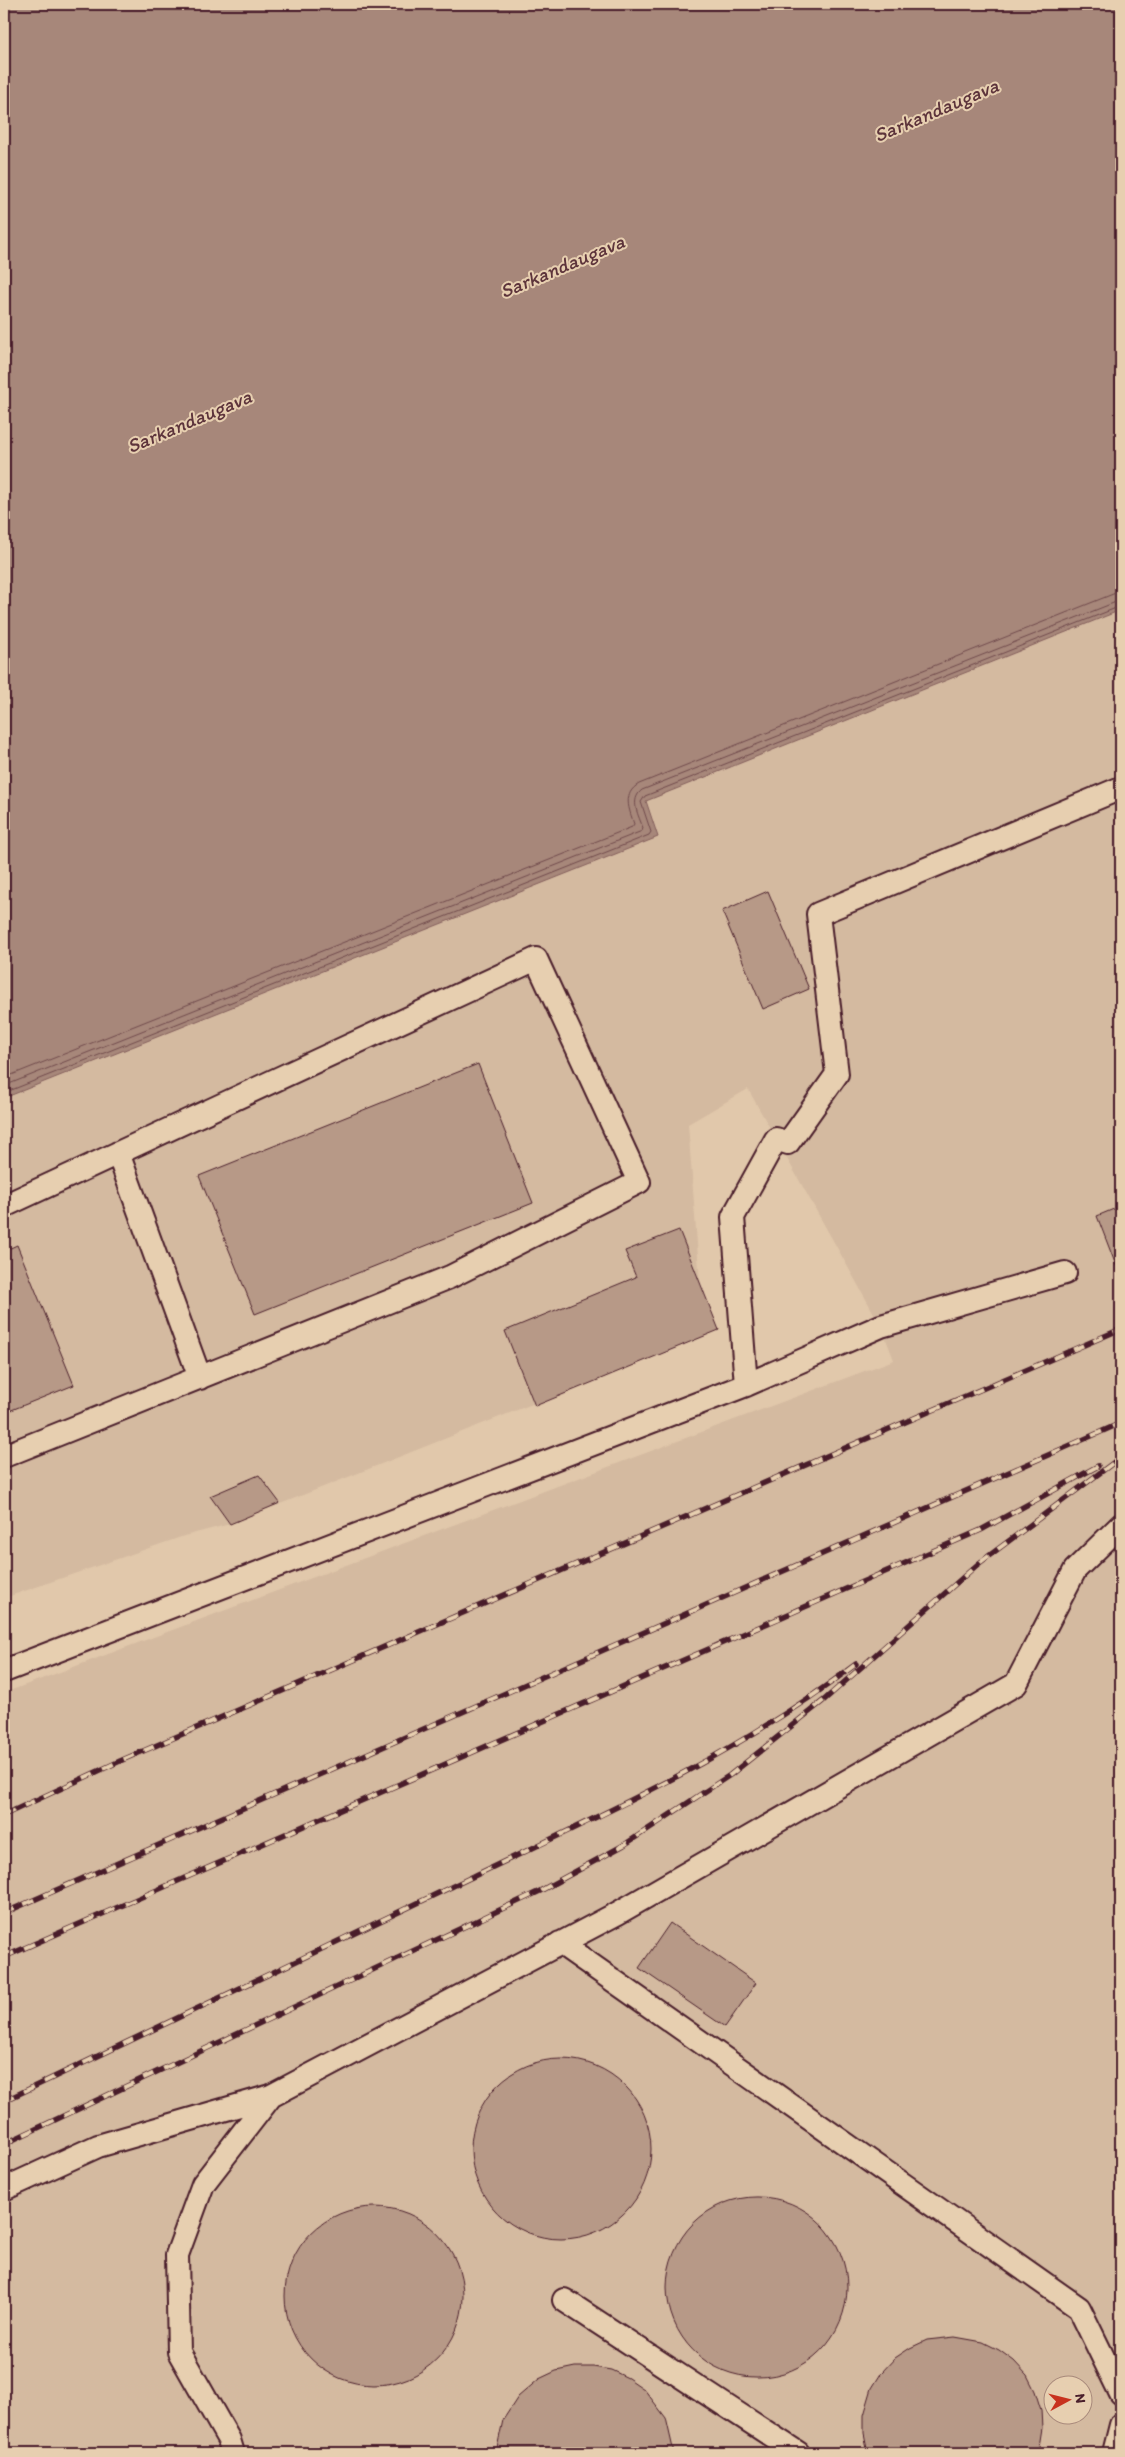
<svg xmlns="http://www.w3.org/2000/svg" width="1125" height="2457" viewBox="0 0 1125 2457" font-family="Itim,sans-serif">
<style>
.built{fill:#d4baa0;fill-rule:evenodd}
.water{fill:#a7877a;stroke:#825d5a}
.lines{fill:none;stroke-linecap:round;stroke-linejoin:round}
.shore{stroke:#6f494b;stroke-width:1}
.building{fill:#b79987;stroke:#4a1f2b}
.service-casing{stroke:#4a1f2b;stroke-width:26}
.service{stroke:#e7cfb0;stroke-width:22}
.rail-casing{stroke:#4a1f2b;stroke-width:5.5}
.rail{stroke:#e7cfb0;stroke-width:4;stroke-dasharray:11;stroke-linecap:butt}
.labels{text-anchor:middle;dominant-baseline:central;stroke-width:4;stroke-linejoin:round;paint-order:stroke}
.water-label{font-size:20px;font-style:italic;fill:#5d343b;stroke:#e7cfb0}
</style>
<rect width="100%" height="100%" fill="#e1c8ab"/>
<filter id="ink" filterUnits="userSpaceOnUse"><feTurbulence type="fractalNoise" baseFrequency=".02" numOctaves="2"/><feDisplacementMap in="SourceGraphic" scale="10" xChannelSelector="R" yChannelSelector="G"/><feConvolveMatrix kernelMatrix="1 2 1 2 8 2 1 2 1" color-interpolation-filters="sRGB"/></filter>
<g filter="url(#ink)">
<path class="built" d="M1121,610V2453H4V1693L894,1360L881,1326L748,1089L688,1124L704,1336L230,1524L184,1536L4,1598V1098L658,837L646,801ZM1052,2384H1082V2414H1052Z"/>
<path class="water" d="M4,4H1121V610L646,801L658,837L4,1098Z"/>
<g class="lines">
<path class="shore" d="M4,1078L632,827L634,824C629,809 622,794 639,784L1113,594L1121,592
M4,1086L642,831L643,828C639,816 629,800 642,790L1121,600
M4,1093L649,835L651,832L641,802L645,796L1121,606"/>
</g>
<path class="building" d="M768,891L809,989L763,1009L722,911Z
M478,1064L533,1203L255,1314L199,1176Z
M1121,1206V1276H1120L1097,1216Z
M679,1230L719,1330L535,1406L505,1331L636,1277L625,1251Z
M17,1245L74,1385L4,1413V1251Z
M259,1475L280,1503L230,1524L210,1496Z
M670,1923L756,1983L725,2027L639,1968Z
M471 2149a90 90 0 1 1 180 0a90 90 0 1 1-180 0Z
M667 2287a90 90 0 1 1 180 0a90 90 0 1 1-180 0Z
M285 2296a89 89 0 1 1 178 0a89 89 0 1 1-178 0Z
M955,2337L983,2342L999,2350L1014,2361L1027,2375L1035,2391L1041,2410L1042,2428L1038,2453H868L864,2433V2415L872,2388L882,2372L895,2358L910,2348L927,2340Z
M575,2367H593L611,2370L628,2378L644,2389L666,2418L674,2453H496L503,2420L518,2397L539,2379L556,2371Z"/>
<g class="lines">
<defs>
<path id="service" d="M118,1153L200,1378
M4,1206L536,959L639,1182L450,1277L4,1456
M746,1385L733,1217L776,1139L788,1143L837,1074L818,914L1121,788
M4,1671L746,1385L881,1326L1065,1273
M560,1943L1079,2308L1121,2394
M4,2189L98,2146L271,2096L618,1913L1016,1684L1075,1570L1121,1525
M564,2300L798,2453
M233,2453L229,2440L179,2352L177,2255L203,2184L271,2096
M1114,2453L1121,2425"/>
</defs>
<use href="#service" class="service-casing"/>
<use href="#service" class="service"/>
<defs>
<path id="rail" d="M4,1815L120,1761L1121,1329
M4,1913L1121,1423
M4,1957L981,1530L1098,1466
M4,2101C161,2026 317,1951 474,1876C605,1813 740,1753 856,1664
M4,2144L540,1891L624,1845L730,1775L823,1701L978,1564L1121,1457"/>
</defs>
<use href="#rail" class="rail-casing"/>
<use href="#rail" class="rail"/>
</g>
</g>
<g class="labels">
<g class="water-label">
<text transform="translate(936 110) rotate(-23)">Sarkandaugava</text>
<text transform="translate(562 266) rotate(-23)">Sarkandaugava</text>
<text transform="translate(189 421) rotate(-23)">Sarkandaugava</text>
</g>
</g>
<rect width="1125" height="2457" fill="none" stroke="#e7cfb0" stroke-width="20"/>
<rect x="10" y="10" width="1105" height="2437" fill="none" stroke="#4a1f2b" stroke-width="2" filter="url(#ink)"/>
<g transform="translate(1068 2400) rotate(83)"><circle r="24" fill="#e7cfb0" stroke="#a8897b"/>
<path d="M0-4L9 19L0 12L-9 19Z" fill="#c8321e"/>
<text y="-8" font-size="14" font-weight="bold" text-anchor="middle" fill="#4a1f2b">N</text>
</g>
</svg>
